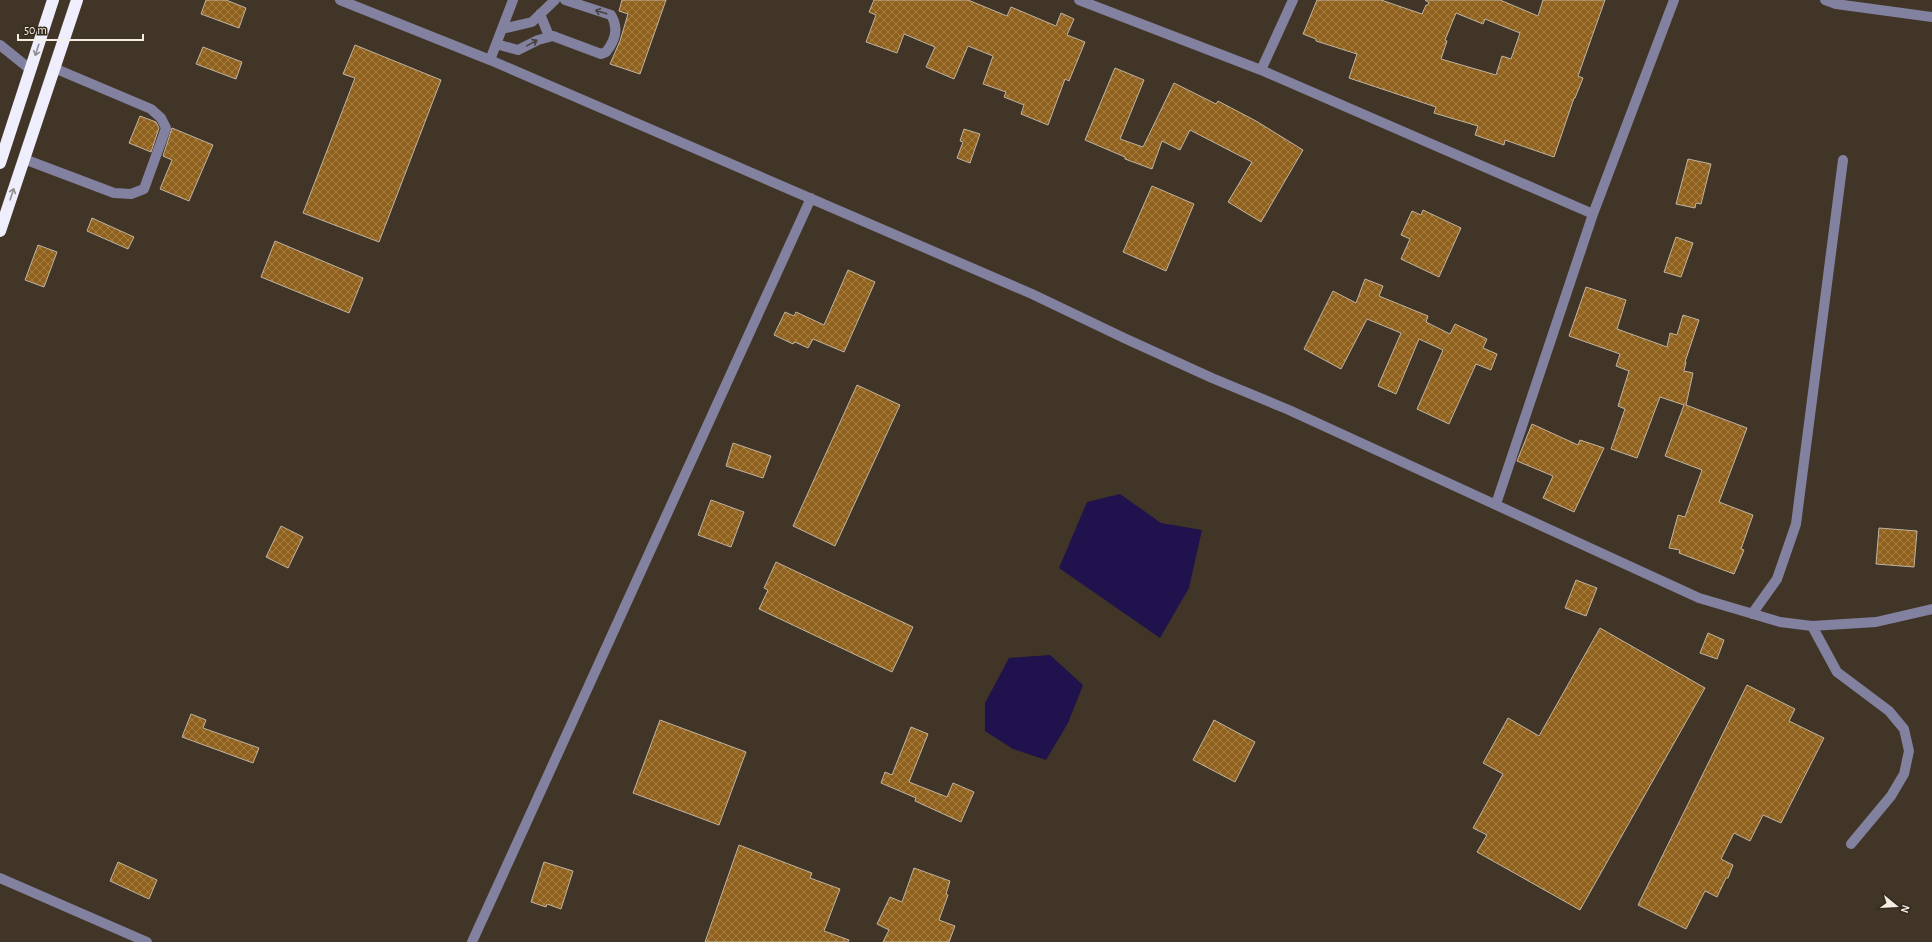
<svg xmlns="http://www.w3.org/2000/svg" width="1932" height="942" viewBox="0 0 1932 942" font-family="'Alegreya Sans',sans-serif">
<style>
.water{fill:#20124c}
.building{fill:url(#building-cross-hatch);stroke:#c1b4a4;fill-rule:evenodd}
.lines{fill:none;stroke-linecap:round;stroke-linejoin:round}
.minor{stroke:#82819f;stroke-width:10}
.highway{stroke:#efeefd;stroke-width:12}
.oneway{stroke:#48403e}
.oneway2{stroke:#928c8e}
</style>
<defs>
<pattern id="building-cross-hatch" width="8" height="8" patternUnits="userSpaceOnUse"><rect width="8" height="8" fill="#8f611c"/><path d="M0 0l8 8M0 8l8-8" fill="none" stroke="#a58048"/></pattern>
</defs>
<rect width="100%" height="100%" fill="#403527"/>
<path class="water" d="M1120,494L1161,523L1202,530L1189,588L1160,638L1059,568L1087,502Z
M1050,655L1083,685L1068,723L1046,760L1013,749L985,731V703L1009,658Z"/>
<path class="building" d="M206,0H226L246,8L239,28L201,14Z
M622,0H666L640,74L610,64L620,41L628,14L619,11Z
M874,0H968L1007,16L1011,7L1056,26L1061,13L1074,19L1067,35L1085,42L1069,81L1065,79L1048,125L1021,114L1024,105L1004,97L1006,92L983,84L993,56L968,46L954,79L926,67L935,47L904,34L897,53L866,42L876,15L869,12Z
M1317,0H1381L1422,14L1426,5H1428L1429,3L1425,0H1500L1538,16L1543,0H1605L1578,76L1583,78L1575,98H1574L1554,157L1505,140L1504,145L1475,135L1478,126L1434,113L1436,107L1349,78L1357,54L1316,41V39L1303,34ZM1456,13L1483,24L1485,19L1520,33L1511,59L1502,56L1496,75L1441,59L1447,41L1445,40Z
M355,45L441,80L379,242L303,213L355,78L343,74Z
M203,47L242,62L236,79L196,64Z
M1115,68L1144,80L1120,139L1143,147L1174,83L1216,104L1218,101L1256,121L1303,150L1261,222L1228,202L1252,162L1190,130L1180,150L1162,141L1152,169L1125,159V157L1085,140Z
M140,116L156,122L159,128L151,152L129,143Z
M172,128L213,145L189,201L160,189L172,160L163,156Z
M964,129L980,134L970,163L957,158L963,142L960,141Z
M1688,159L1711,164L1701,204L1696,203L1695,208L1676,204Z
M1152,186L1194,204L1166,271L1123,252Z
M1423,210L1461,228L1439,277L1401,259L1410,239L1401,235L1412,211L1421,215Z
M92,218L134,237L128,249L87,231Z
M1676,237L1693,243L1681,277L1664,272Z
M275,241L363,278L349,313L261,277Z
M38,245L57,252L44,287L25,280Z
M848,270L875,282L844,352L813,339L808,348L795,342L793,344L774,335L785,312L794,316L796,312L824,325Z
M1365,279L1383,286L1379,296L1428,316L1426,322L1450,334L1455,324L1487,339L1483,348L1497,354L1491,370L1476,364L1449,424L1417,409L1443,350L1419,339L1396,394L1378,386L1401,333L1367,319L1341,369L1304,349L1333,291L1356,303Z
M1586,287L1626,300L1617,329L1667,347L1670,333L1677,335L1683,315L1699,320L1685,362H1686L1684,371L1693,373L1686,405L1747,428L1719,502L1753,515L1741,549L1744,550L1734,574L1679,553L1680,550L1669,548L1678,515L1685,517L1702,470L1665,456L1684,405L1660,397L1637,458L1611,449L1625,409L1618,406L1629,371L1616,366L1620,354L1569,336Z
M857,385L900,405L835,546L793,526Z
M1532,424L1578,445L1580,440L1604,448L1574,512L1543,498L1553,476L1517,461Z
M733,443L771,456L763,478L726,466Z
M711,500L744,512L731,547L698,535Z
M281,526L303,537L288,568L266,557Z
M1879,528L1917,531L1914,567L1876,564Z
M776,562L913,627L892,672L759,609L768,590L764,588Z
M1576,580L1597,588L1586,616L1565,608Z
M1600,628L1705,688L1580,910L1477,852L1487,835L1473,828L1503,774L1483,763L1508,718L1539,736Z
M1708,633L1724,640L1717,659L1700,653Z
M1747,685L1795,709L1789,721L1824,738L1781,823L1763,815L1750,841L1734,833L1721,859L1733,865L1728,878H1726L1717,897L1705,891L1686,929L1638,905Z
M191,714L206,720L203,728L259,748L253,763L182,737Z
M660,720L746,752L719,825L633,793Z
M1214,720L1255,742L1235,782L1193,760Z
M911,727L928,734L909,782L947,797L953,783L974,792L961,822L915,801L916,798L881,783L885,772L892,775Z
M739,845L812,873L810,878L840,889L824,931L849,940L848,942H705Z
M118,862L157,880L149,899L110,881Z
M544,862L573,871L561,909L547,904L546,907L531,902Z
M914,868L950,881L946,894L948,895L939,920L955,926L949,942H883L889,930L877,924L890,897L902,902Z"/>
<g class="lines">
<path class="minor" d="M340,0L490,60L1032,294L1124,338L1212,378L1289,410L1699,598L1780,622L1812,626L1876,622L1932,609
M1079,0L1261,70L1593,214
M1825,0L1836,4L1932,17
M540,14L549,36
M502,29L532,22L555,0
M496,44L518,50L538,40L553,36L601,54L606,52C615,41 619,28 611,15L565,0
M0,45L31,70
M490,60L513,0
M1261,70L1293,0
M24,159L114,193L131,194L144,189L166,128L161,118L151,109L54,68
M1496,504L1593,214L1674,0
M1752,614L1777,579L1796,524L1843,160
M1812,626L1837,672L1889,711L1904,729L1909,751L1904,774L1891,796L1851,844
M0,878L147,942
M472,942C586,695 697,446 811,198"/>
<path class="highway" d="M0,163L53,0
M0,231L77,0"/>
</g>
<defs><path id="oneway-shaft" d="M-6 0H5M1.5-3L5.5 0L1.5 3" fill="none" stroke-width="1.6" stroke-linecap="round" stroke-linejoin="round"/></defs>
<g class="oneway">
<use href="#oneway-shaft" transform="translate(601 12) rotate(-162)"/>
<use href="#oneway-shaft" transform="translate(532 43) rotate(-29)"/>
</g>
<g class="oneway2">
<use href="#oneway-shaft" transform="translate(37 50) rotate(108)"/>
<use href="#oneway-shaft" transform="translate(12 194) rotate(-72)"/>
</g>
<g transform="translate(1896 906) rotate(108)" stroke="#352b1e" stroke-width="3" paint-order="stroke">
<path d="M0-3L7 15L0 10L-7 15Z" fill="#f5eee5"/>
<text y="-6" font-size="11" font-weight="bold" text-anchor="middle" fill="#f5eee5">N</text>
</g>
<path d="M18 34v6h125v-6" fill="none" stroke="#f5eee5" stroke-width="2"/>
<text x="24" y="34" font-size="12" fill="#f5eee5" stroke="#352b1e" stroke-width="3" paint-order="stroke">50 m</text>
</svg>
